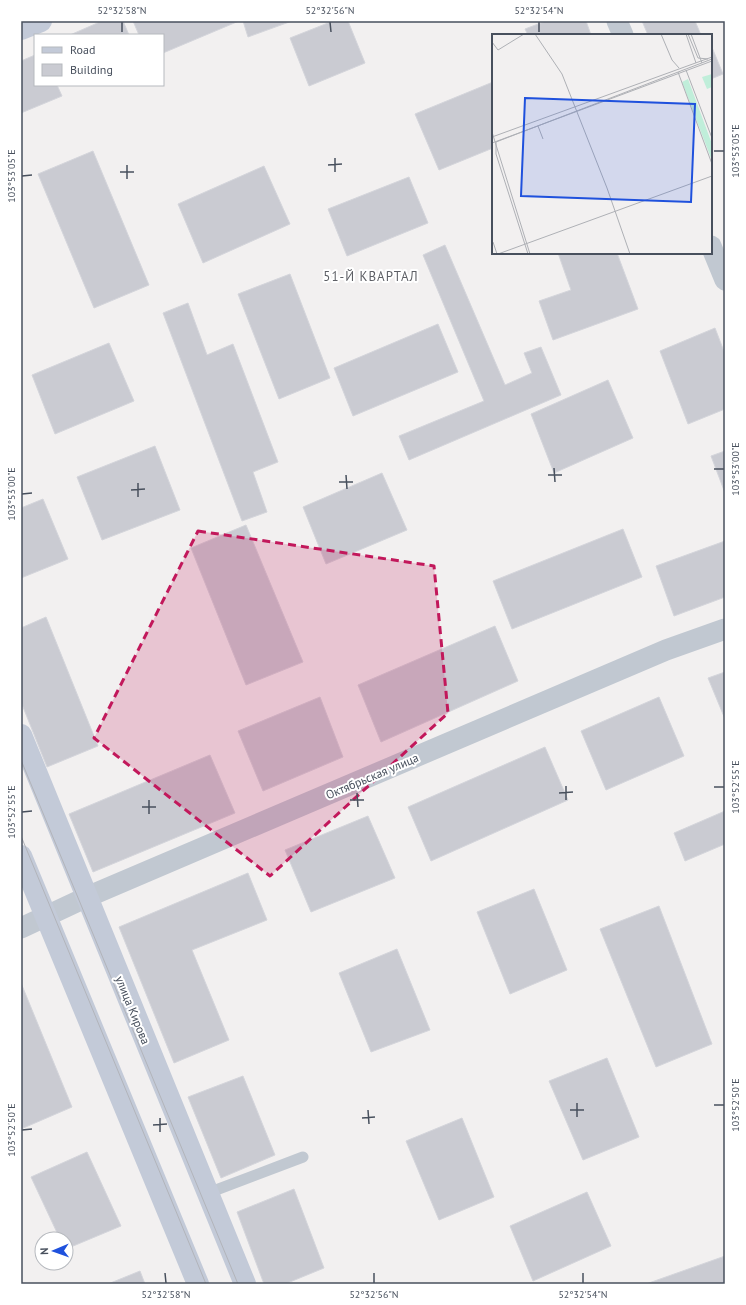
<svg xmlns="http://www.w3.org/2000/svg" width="746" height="1305" viewBox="0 0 746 1305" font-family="'PT Sans',sans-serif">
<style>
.building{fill:#cacbd2;stroke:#d4d5db}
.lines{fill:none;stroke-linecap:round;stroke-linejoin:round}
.lane{stroke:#c1c8d1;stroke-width:11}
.street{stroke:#c1c8d1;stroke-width:21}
.secondary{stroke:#c3cad8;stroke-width:22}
.tram{stroke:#b2b4ba;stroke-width:1}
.marked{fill:#c2185b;fill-opacity:0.2;stroke:#c2185b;stroke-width:3;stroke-dasharray:8 5;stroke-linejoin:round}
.ticks{fill:none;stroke:#48505d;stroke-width:1.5}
.labels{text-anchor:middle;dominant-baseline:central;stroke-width:4;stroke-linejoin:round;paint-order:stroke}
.street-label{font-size:12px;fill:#48505d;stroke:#fff}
.neighbourhood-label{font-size:13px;letter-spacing:1px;fill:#5d5f65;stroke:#fff}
.inset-road{fill:none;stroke:#aeb0b5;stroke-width:1}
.view{fill:#1f51dd;fill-opacity:0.15;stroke:#1f51dd;stroke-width:2}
.inset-edge{fill:none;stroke:#48505d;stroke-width:2}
.neatline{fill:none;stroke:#48505d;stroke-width:1.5}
.ticks-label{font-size:10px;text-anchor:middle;fill:#48505d}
</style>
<rect width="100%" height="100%" fill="#f2f0f0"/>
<path class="building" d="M102,21H123L129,35H70Z
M133,21H239L163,53V35H139Z
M243,21H292L248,37Z
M333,21H348L365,63L309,86L290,38Z
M546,21H586L591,35H528L525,29Z
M642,21H695L701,35H648Z
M711,45L723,74L711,79Z
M35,55V85H57L62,96L21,113V61Z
M493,82V148L439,170L415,114Z
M93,151L149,285L94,308L38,174Z
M264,166L290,224L203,263L178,204Z
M409,177L428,223L347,256L328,209Z
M445,245L505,385L532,373L524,353L541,347L561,395L409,460L399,436L484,401L423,255Z
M558,253H617L638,309L553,340L539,301L571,290Z
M290,274L330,378L279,399L238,294Z
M188,303L207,355L233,344L278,462L253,472L267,512L242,521L163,313Z
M438,324L458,372L353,416L334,368Z
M715,328L725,354V409L688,424L660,351Z
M109,343L134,401L55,434L32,375Z
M608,380L633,438L554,473L531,414Z
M155,446L180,510L102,540L77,477Z
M725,451V493L711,456Z
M382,473L407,530L326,564L303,507Z
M43,499L68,559L21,578V508Z
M246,525L303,662L246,685L191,548Z
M623,529L642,577L512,629L493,581Z
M725,541V597L674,616L656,566Z
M46,617L98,746L47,767L21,702V628Z
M495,626L518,681L381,742L358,685Z
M725,672V719L708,678Z
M320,697L343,757L263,791L238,731Z
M659,697L684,756L606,790L581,731Z
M545,747L568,800L431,861L408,807Z
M210,755L235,813L93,872L69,814Z
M725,811V844L685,861L674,833Z
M368,816L395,878L311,912L285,850Z
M248,873L267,920L192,950L229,1040L174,1063L119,927Z
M534,889L567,970L510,994L477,912Z
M659,906L712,1044L656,1067L600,929Z
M397,949L430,1030L371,1052L339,973Z
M21,983L72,1107L21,1129Z
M607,1058L639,1137L583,1160L549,1081Z
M243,1076L275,1155L221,1178L188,1097Z
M462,1118L494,1197L439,1220L406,1141Z
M87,1152L121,1226L66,1249V1239H60L31,1177Z
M294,1189L324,1268L285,1284H264L237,1212Z
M587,1192L611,1246L533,1281L510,1226Z
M725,1256V1284H646Z
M140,1271L145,1284H108Z"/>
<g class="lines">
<path class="lane" d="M208,1193L303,1157"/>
<path class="street" d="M617,21L623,35
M711,246L725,280
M21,928L87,897L666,650L725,629"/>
<path class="secondary" d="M21,29L41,21
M21,735L245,1284
M21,856L198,1284"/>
<path class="tram" d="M21,760L238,1284
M21,836L206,1284"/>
</g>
<path class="marked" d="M198,531L434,566L448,713L270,876L94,738Z"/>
<path class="ticks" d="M122,22V32M330,22L331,32M539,22V32M714,151H724M335,158V172M127,165V179M328,165L342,164M120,172H134M22,176L32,175M554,468L555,482M714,469H724M346,475L347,489M548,475H562M339,482H353M138,483V497M131,490L145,489M22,494L32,493M566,786V800M714,787H724M357,793L358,807M559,793L573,792M149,800V814M350,800H364M142,807H156M22,812L32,811M577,1103V1117M714,1105H724M368,1110L369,1124M570,1110H584M160,1118V1132M362,1118L375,1117M153,1125L167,1124M22,1130L32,1129M165,1273L166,1283M374,1273V1283M583,1273V1283"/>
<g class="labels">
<g class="street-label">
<text transform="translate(372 776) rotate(-23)">Октябрьская улица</text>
<text transform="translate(133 1010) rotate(68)">улица Кирова</text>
</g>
<g class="neighbourhood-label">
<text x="371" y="276">51-Й КВАРТАЛ</text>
</g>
</g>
<g transform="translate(492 34)">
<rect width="220" height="220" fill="#f2f0f0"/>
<path d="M220,40V53L215,55L210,43ZM196,45L220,110V127L190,48Z" fill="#c0eeda"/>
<path class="inset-road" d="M43,0L70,40L115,154L138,220M169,0L180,26L187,34M194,0L204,29M196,0L206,24L216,25M199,0L210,29M0,8L6,16L32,0M194,36L220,104M186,38L220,130M46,92L51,105M0,98L38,220M0,103L220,23M0,109L220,27M1,208L5,220M6,220L220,142M36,220L4,120V108L220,25"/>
<path class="view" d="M33,64L203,70L199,168L29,162Z"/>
<rect width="220" height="220" class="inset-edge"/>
</g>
<rect width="746" height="1305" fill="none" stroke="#ffffff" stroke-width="44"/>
<rect x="34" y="34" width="130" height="52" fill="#ffffff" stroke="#b6b9be"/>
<rect x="42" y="47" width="20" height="6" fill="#c3cad8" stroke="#b6b9be"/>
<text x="70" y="54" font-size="12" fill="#48505d">Road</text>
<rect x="42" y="64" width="20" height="12" fill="#cacbd2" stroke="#b6b9be"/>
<text x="70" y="74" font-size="12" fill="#48505d">Building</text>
<g transform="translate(54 1251) rotate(268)"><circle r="19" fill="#ffffff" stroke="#b6b9be"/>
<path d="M0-3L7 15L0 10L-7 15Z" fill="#1f51dd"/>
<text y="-6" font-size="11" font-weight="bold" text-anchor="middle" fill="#48505d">N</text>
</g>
<rect x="22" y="22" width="702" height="1261" class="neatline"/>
<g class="ticks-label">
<text x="122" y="14">52°32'58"N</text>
<text x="330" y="14">52°32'56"N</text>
<text x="539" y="14">52°32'54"N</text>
<text transform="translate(735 151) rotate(-90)" y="4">103°53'05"E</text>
<text transform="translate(11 176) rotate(-90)" y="4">103°53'05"E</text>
<text transform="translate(735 469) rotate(-90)" y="4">103°53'00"E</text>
<text transform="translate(11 494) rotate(-90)" y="4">103°53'00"E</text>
<text transform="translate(735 787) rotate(-90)" y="4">103°52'55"E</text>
<text transform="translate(11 812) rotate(-90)" y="4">103°52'55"E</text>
<text transform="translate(735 1105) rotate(-90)" y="4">103°52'50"E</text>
<text transform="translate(11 1130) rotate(-90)" y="4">103°52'50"E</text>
<text x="166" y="1298">52°32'58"N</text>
<text x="374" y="1298">52°32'56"N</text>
<text x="583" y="1298">52°32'54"N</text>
</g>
</svg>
